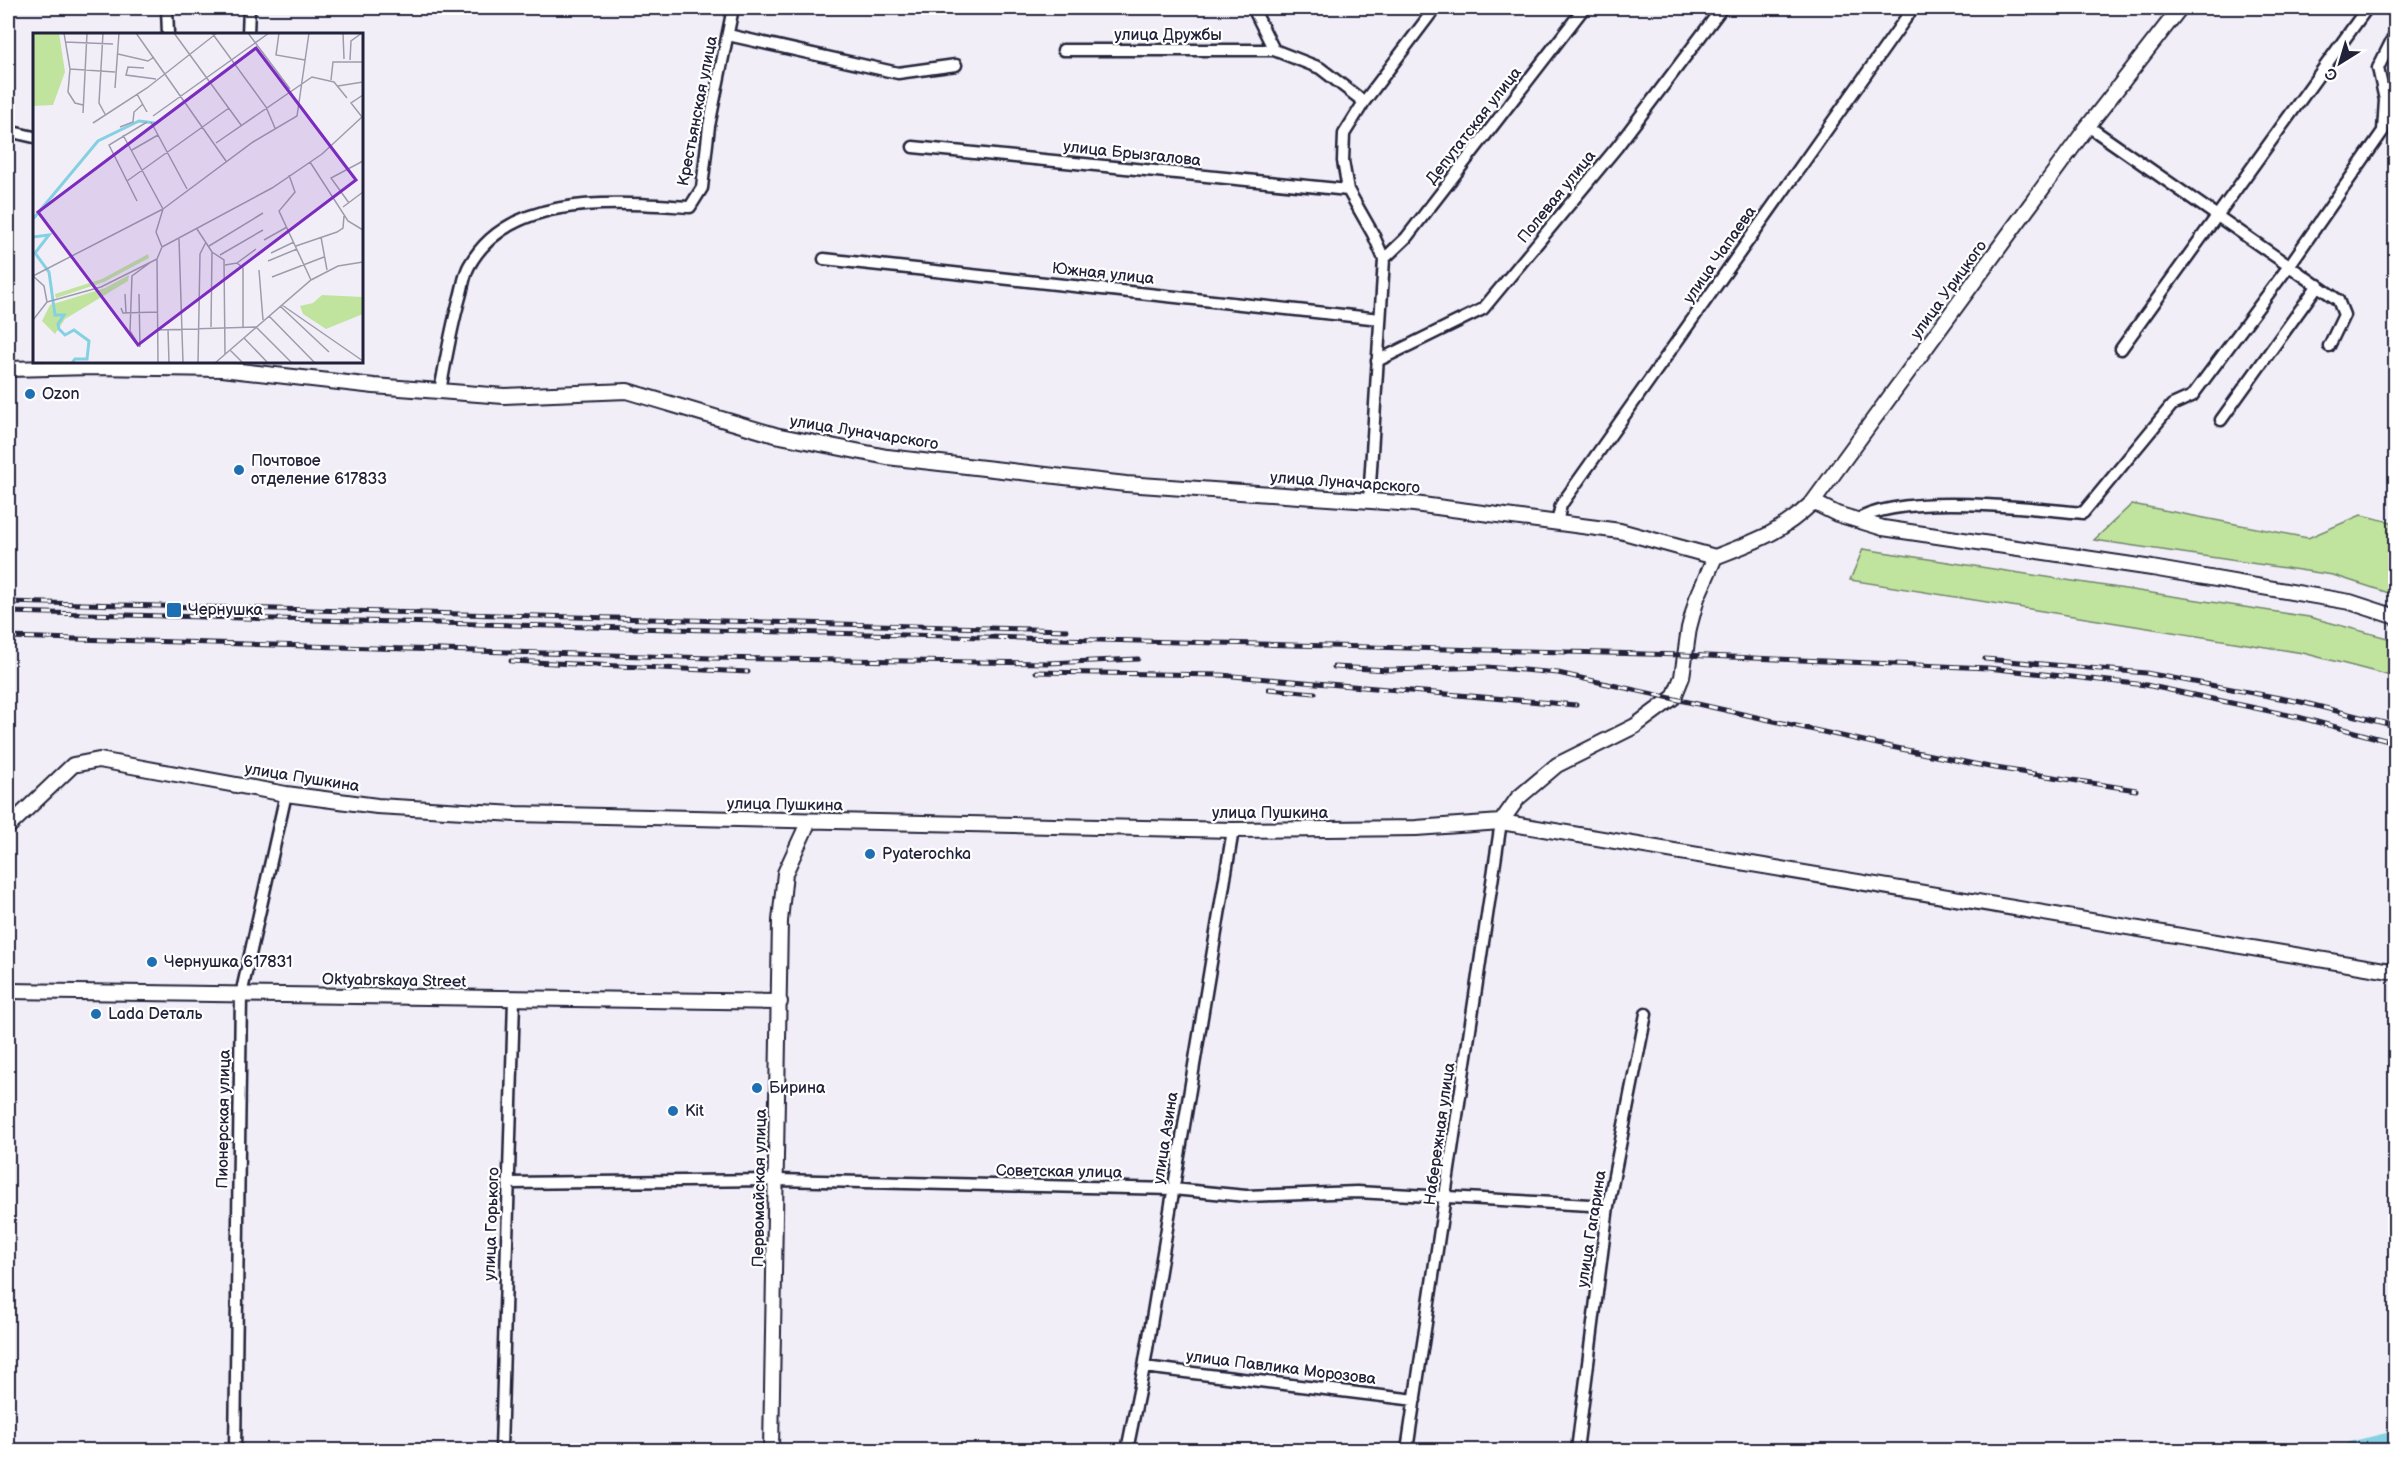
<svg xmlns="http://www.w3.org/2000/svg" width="2403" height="1458" viewBox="0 0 2403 1458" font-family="'Balsamiq Sans',sans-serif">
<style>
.green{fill:#c0e49e;stroke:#71836c;stroke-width:1.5}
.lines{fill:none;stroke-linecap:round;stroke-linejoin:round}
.river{stroke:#84d1e3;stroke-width:18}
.street-casing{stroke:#22223b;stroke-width:15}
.secondary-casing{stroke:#22223b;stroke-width:18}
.street{stroke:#fff;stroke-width:10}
.secondary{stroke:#fff;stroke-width:14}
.rail-casing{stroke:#22223b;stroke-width:5}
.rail{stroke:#fff;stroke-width:3;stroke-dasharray:9;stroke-linecap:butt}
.poi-dot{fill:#1f6fb2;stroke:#fff;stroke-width:2}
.labels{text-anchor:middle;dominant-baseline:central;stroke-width:4.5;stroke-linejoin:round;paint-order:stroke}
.street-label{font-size:16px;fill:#22223b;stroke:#fff}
.poi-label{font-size:16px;fill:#22223b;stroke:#fff;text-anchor:start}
.inset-river{fill:none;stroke:#84d1e3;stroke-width:3}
.inset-road{fill:none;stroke:#9e9cac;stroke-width:1.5}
.view{fill:#7b2cbf;fill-opacity:0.15;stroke:#7b2cbf;stroke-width:3}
.inset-edge{fill:none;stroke:#22223b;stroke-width:3}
</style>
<rect width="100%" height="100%" fill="#f1eef7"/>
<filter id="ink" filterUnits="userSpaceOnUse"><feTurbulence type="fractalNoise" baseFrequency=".0167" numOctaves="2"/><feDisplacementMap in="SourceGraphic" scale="12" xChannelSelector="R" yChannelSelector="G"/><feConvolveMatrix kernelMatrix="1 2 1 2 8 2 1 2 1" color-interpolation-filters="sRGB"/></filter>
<g filter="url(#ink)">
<path class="green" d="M2132,504L2308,538L2361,515L2395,523V595L2333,575L2094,540Z
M1863,549L2309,617L2395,640V677L2303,653L1850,580Z"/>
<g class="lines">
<path class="river" d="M2354,1450L2396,1440"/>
<defs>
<path id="street" d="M167,8L168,34
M1253,8L1274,50L1320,68L1364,102
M248,34L249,8
M728,35L898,73L956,65
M1063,50H1274
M2088,126L2338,300L2344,315L2329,346
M8,131L34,137
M913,147L1348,190
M824,259L1380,319
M1384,259L1406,238L1584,8
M2121,349L2367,8
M1377,361L1483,309L1617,147L1722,8
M440,391C446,359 451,328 460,297C463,287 464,275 469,266C510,191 618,203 690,207L702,188L709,126L733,8
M2221,420L2318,285
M1369,501L1384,259L1373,234L1348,190L1343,161L1344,134L1364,102L1435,8
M1855,521C1902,492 2026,508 2083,513L2172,405L2192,396L2289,266L2383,131L2385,100L2378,68L2396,32
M1557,523L1561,505L1913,8
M508,1183L777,1180L1173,1189L1246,1196L1357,1192L1608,1206
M1144,1367L1415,1400
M235,1450L241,995L286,794
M501,1450L514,999
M1127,1450L1144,1367L1233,830
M1407,1450L1501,822
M1577,1450L1608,1206L1646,1014"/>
<path id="secondary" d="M8,369L93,367L222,369L374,386L504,396L627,391L775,435L887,457L1126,484L1414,504L1620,531L1715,557
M1813,502L1837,514L1883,528L2152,568L2350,602L2396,617
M1715,557C1756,541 1781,533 1813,502L2088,126L2180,8
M1501,822L1518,798L1557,765L1635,726L1674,697L1682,677L1689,628L1697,598L1715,557
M8,827L73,765L99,760L286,794L377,806L516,814L1233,830L1416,828L1501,822L2396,972
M8,991L780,1002
M771,1450L780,921L785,873L808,823"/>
</defs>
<use href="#street" class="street-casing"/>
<use href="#secondary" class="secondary-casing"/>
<use href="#street" class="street"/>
<use href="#secondary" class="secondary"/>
<defs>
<path id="rail" d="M8,602L1067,630
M8,612L1684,655L1988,668L2146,685L2298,717L2396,743
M8,637L712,658L1048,663L1138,659
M1985,659L2146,673L2301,702L2396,726
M511,661L748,672
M1334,667L1389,670L1487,667L1558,673L1882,745L1989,767L2136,790
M1036,672L1221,675L1576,705
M1269,689L1315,693"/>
</defs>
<use href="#rail" class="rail-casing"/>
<use href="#rail" class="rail"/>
</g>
</g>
<g class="poi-dot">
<circle cx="30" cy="394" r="6"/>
<circle cx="239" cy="470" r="6"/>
<rect x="166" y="602" width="16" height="16" rx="3"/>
<circle cx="870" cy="854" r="6"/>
<circle cx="152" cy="962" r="6"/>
<circle cx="96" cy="1014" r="6"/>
<circle cx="757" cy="1088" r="6"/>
<circle cx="673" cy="1111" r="6"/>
</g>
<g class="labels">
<g class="street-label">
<text x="1168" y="35">улица Дружбы</text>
<text transform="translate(698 111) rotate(-79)">Крестьянская улица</text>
<text transform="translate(1474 126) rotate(-52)">Депутатская улица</text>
<text transform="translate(1132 154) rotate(6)">улица Брызгалова</text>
<text transform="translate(1557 197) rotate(-51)">Полевая улица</text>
<text transform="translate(1720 255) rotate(-55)">улица Чапаева</text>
<text transform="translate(1103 274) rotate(6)">Южная улица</text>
<text transform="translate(1949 290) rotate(-54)">улица Урицкого</text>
<text transform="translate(864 433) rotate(9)">улица Луначарского</text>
<text transform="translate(1345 483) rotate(4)">улица Луначарского</text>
<text transform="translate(302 778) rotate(9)">улица Пушкина</text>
<text transform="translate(785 805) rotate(1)">улица Пушкина</text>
<text x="1270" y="813">улица Пушкина</text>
<text transform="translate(394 981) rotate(1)">Oktyabrskaya Street</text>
<text transform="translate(224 1119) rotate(-89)">Пионерская улица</text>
<text transform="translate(1440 1134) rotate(-82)">Набережная улица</text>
<text transform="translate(1166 1138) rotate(-81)">улица Азина</text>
<text transform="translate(1059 1172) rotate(1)">Советская улица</text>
<text transform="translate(760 1188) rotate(-89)">Первомайская улица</text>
<text transform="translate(492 1224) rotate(-88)">улица Горького</text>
<text transform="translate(1592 1229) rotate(-81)">улица Гагарина</text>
<text transform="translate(1281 1368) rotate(7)">улица Павлика Морозова</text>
</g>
<g class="poi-label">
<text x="42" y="394">Ozon</text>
<text x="251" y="461">Почтовое<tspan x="251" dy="18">отделение 617833</tspan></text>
<text x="188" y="610">Чернушка</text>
<text x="882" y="854">Pyaterochka</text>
<text x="164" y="962">Чернушка 617831</text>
<text x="108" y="1014">Lada Dеталь</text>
<text x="769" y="1088">Бирина</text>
<text x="685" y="1111">Kit</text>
</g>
</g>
<g transform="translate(33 33)">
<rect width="330" height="330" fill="#f1eef7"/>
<path d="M0,0H26L32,39L20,72L0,73ZM115,221L116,225L71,249L23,265L22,261L69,246ZM96,242L95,248L32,286L22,301L9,288L17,272L72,255ZM289,262L330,264V281L293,296L270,281L267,273L280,270Z" fill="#c0e49e"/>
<path class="inset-river" d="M0,186L65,108L106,88L122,90M0,204L16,202L2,220L16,239L22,282H31L25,291L26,296L32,302L41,297L56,308L54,326H42L39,330"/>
<path class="inset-road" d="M31,0L37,36L35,59L42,70L50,72M70,0L66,70L72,81M103,0L193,128M141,0L208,92M179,0L233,74L242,95M215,0L257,56M246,0L243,22L272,27M310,0L311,26M32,9L80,11M85,21L115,28L121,24M317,27L318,8L329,0M111,35L95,34L93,42L123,46M37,36L82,39M298,47L300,29H330M305,53L330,49M82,55L86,0M104,61L114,79M50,80L54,0M120,83L236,0M329,84L318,70L330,62M118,89L154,156M60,90L114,55L184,0M87,94L100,89L101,79L110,71M90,102L130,176M183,110L279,44L301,49L314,65M99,117L125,102M277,129L315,188L330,197M256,142L262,159L246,178L278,247M94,148L196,75M104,168L76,112L114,89M316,170L298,145L330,128M310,174L330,159M130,176L220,109L264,83L276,0M164,196L179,219M288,204L294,237M146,206L150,330M231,207L254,194M176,213L230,180M263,213L304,199L310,195L311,183M129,214L239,155L289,121L329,84M129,214L123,199L130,176M179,219L191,227L192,321M238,220L261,209M187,222L230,197M235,228L264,216M204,230L223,216M192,232L204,230L210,235V294M226,237L230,287M0,243L130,176M239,244L291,224M92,261L93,280M106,261L107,314M14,269L68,254L124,226M249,272L330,328M247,273L296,319M88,275L90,280L125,279M236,283L282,330M0,287L14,269L11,253L0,243M178,294L179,219M135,296L136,330M124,297L223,294L259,330M211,305L235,330M107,314L97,298L99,243L118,229M197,317L210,330M125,330L124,226L129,214M165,330L167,221L173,209M182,330L278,247L305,233L330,229"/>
<path class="view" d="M223,15L323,147L105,312L5,179Z"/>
<rect width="330" height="330" class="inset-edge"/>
</g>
<rect width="2403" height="1458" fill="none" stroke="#fff" stroke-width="30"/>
<rect x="15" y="15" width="2373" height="1428" fill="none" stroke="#22223b" stroke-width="2" filter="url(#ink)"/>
<g transform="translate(2340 63) rotate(217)" stroke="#ffffff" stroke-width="4.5" paint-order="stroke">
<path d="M0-4.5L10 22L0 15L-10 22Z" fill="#22223b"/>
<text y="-9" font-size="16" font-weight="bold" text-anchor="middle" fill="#22223b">С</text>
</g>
</svg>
